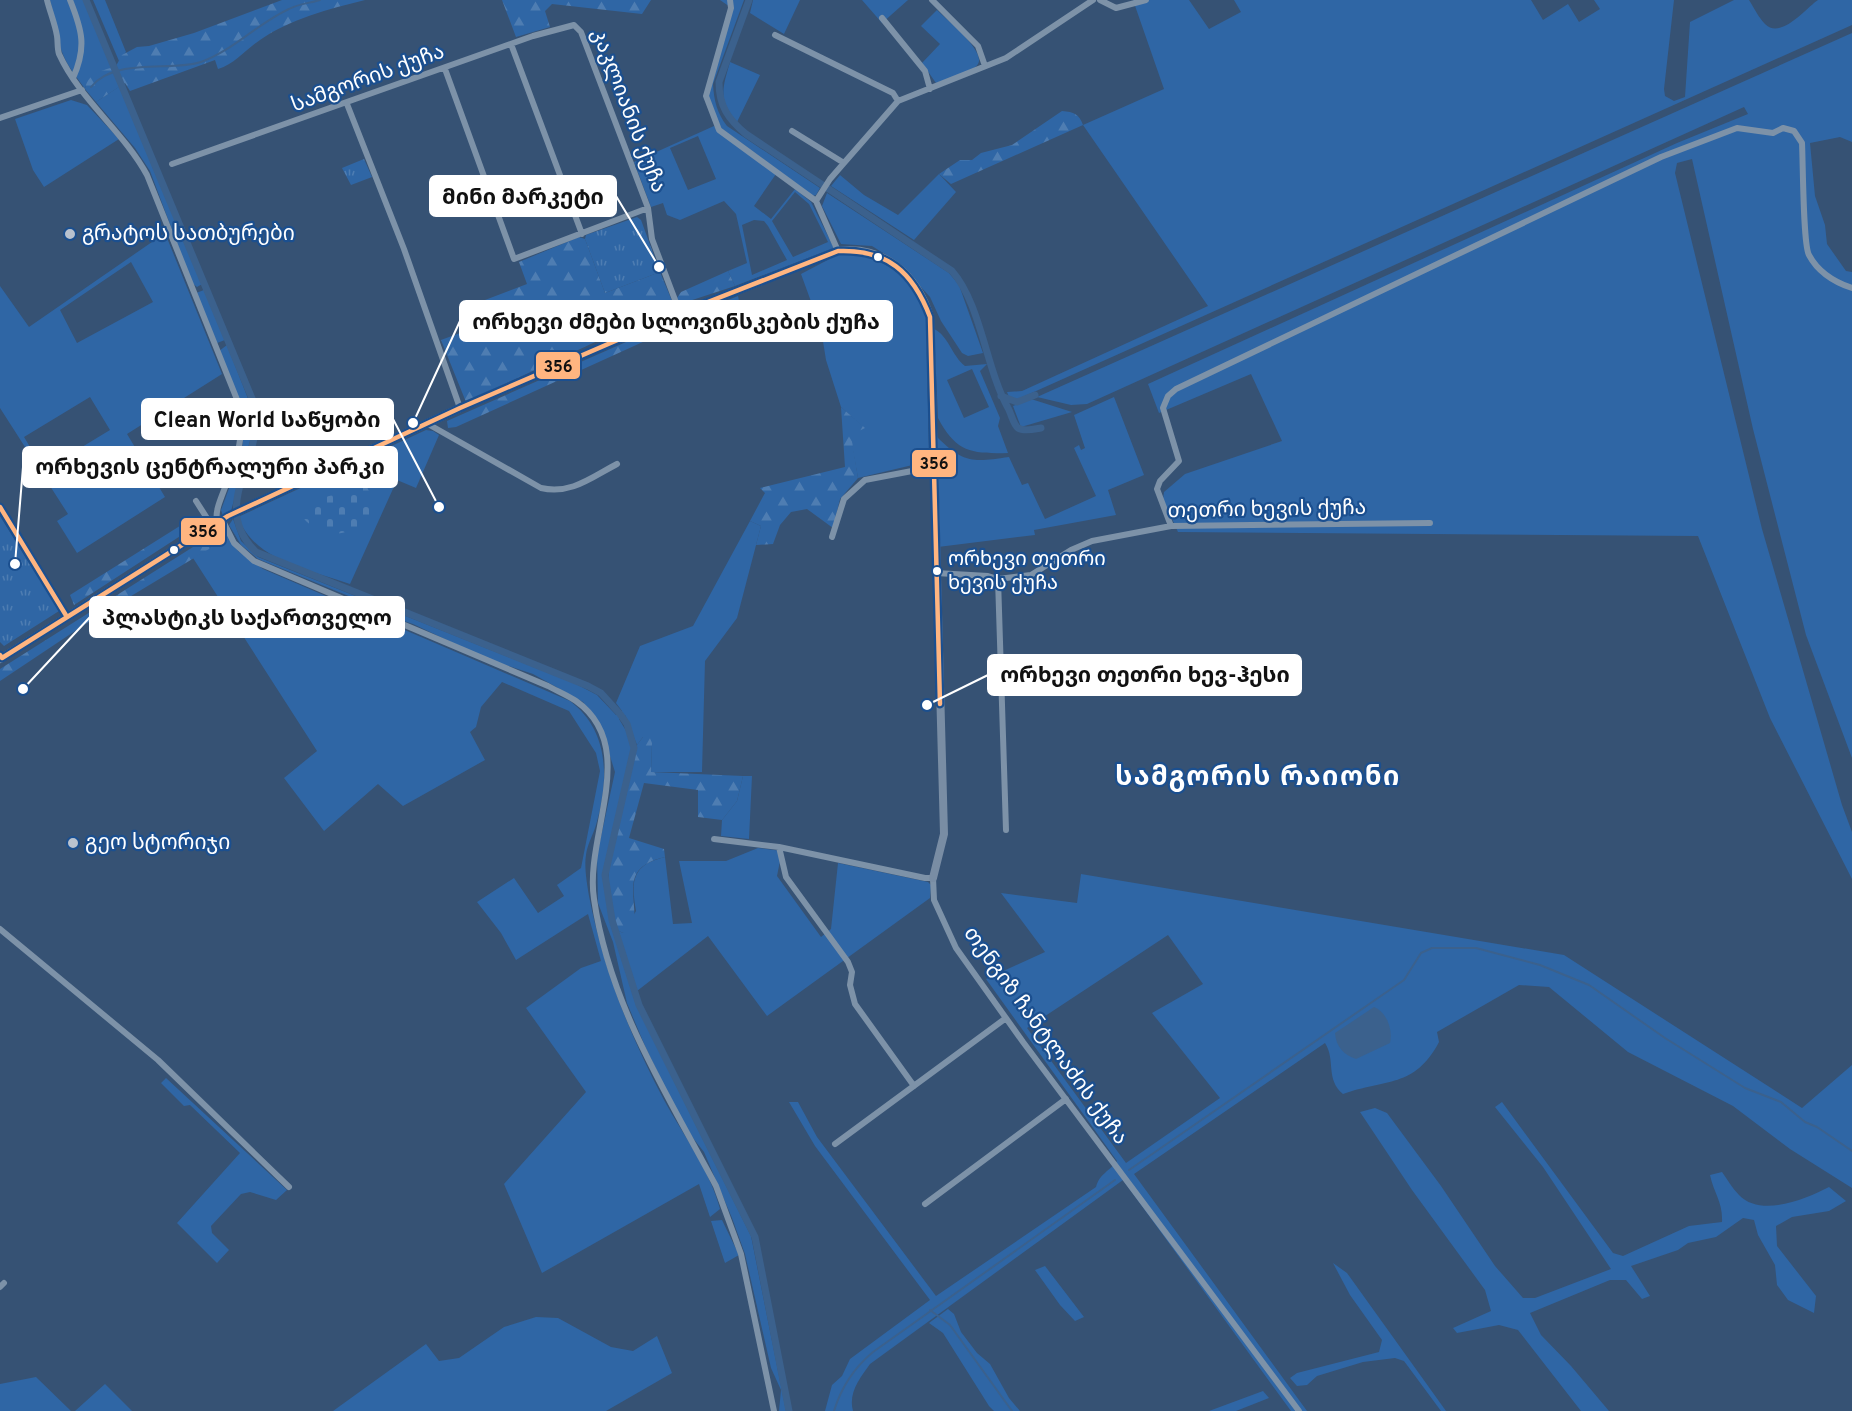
<svg xmlns="http://www.w3.org/2000/svg" width="1852" height="1411" viewBox="0 0 1852 1411" font-family="Overpass,'Noto Sans Georgian',sans-serif">
<style>
.green{fill:#2f66a5;fill-rule:evenodd}
.forest{fill:url(#forest-firs)}
.cemetery{fill:url(#cemetery-stones)}
.park{fill:url(#park-tufts)}
.water{fill:#3b618d}
.lines{fill:none;stroke-linecap:round;stroke-linejoin:round}
.stream{stroke:#3b618d;stroke-width:2}
.canal{stroke:#3b618d;stroke-width:7}
.street{stroke:#7d92a8;stroke-width:6}
.secondary{stroke:#798da4;stroke-width:8}
.bus-1-casing{stroke:#1b4f8f;stroke-width:9}
.bus-1{stroke:#ffb580;stroke-width:4.5}
.poi-dot{fill:#b9c2ce;stroke:#1b4f8f;stroke-width:2}
.bus-dot{fill:#fff;stroke:#1b4f8f;stroke-width:2}
.labels{text-anchor:middle;dominant-baseline:central;stroke-width:4.5;stroke-linejoin:round;paint-order:stroke}
.bus-label{font-size:20px;fill:#fff;stroke:#1b4f8f;text-anchor:start}
.street-label{font-size:21px;fill:#fff;stroke:#1b4f8f}
.poi-label{font-size:21px;fill:#fff;stroke:#1b4f8f;text-anchor:start}
.district-label{font-size:27px;font-weight:bold;letter-spacing:1.5px;fill:#fff;stroke:#1b4f8f}
.leader{fill:none;stroke:#fff;stroke-width:2}
.callout-dot{fill:#fff;stroke:#1b4f8f;stroke-width:2}
.callout{fill:#fff;stroke:#fff;stroke-width:2}
.callout-label{font-size:22px;text-anchor:middle;font-weight:bold;fill:#111}
.line-badge{stroke:#1b4f8f;stroke-width:2}
.pale-badge-label{font-size:16px;text-anchor:middle;font-weight:bold;fill:#111}
</style>
<defs>
<pattern id="forest-firs" width="22" height="20" patternUnits="userSpaceOnUse" patternTransform="scale(1.5)"><rect width="22" height="20" fill="#2f66a5"/><path d="M5 1l3.5 6h-7zM16 11l3.5 6h-7z" fill="#4e7db2"/></pattern>
<pattern id="cemetery-stones" width="16" height="16" patternUnits="userSpaceOnUse" patternTransform="scale(1.5)"><rect width="16" height="16" fill="#2f66a5"/><path d="M2 7V4a2 2 0 0 1 4 0v3zM10 15v-3a2 2 0 0 1 4 0v3z" fill="#4e7db2"/></pattern>
<pattern id="park-tufts" width="24" height="20" patternUnits="userSpaceOnUse" patternTransform="scale(1.5)"><rect width="24" height="20" fill="#2f66a5"/><path d="M3 7l-1-3M5 7V3M7 7l1-3M15 17l-1-3M17 17v-4M19 17l1-3" fill="none" stroke="#4e7db2"/></pattern>
</defs>
<rect width="100%" height="100%" fill="#365274"/>
<path class="green" d="M50,0H84L112,68C100,72 88,75 85,89C77,77 67,66 62,52C56,36 55,17 50,0Z
M93,0H105L126,52L119,61Z
M720,0H744L713,84C714,101 717,113 727,126L820,188L816,195L813,196L721,128L709,100V93L733,9Z
M753,0H800L784,34L750,13Z
M862,0H908L882,23Z
M1133,0H1189L1209,29L1241,12L1234,0H1531L1543,20L1568,4L1579,22L1600,9L1594,0H1674L1664,89L1665,96L1674,101L1685,97L1690,22L1734,0H1749C1754,8 1759,18 1765,24C1781,40 1806,8 1818,0H1852V25L1016,400L1009,397L1007,392L1022,391L1208,306L1083,125L1164,89Z
M937,10C946,19 986,51 978,64C972,74 946,79 936,83L922,63L940,44L921,26Z
M1852,33V142L1840,137L1810,143L1815,196L1825,225L1827,244L1846,271L1852,272V758L1806,635L1753,429L1692,159L1677,163L1675,173L1762,529L1842,805L1852,832V879L1770,718L1698,536L1178,532L1163,499L1164,492L1185,474L1282,441L1251,374L1159,413L1148,384L1677,143L1748,114L1744,107L1087,404L1071,405L1037,397Z
M730,62L760,75L737,122C717,100 723,87 730,62Z
M120,86L202,284L197,287L192,283L150,171L135,148L96,102Z
M71,100L87,105L119,139L44,187L33,170L15,119Z
M714,126L776,174L754,206L771,219L795,189L811,202L834,248L735,286L728,271L747,263L736,214L724,201L680,220L667,215L663,203L651,207L634,162ZM698,136L716,179L688,190L670,148ZM795,192L809,204L828,242L793,257L772,221ZM754,220L764,221L768,226L787,260L752,275L742,225Z
M939,174L956,192L914,240L831,186L840,175L864,195L898,215Z
M827,193L949,273L959,285L983,353L968,356L962,353L941,321L930,297L899,263L872,246L841,244L822,206Z
M165,233L222,374L127,434L165,497L77,553L57,521L68,514L0,408V286L29,327ZM131,262L153,302L77,343L60,310ZM90,397L110,430L44,470L24,437Z
M855,253C889,260 916,283 926,316L929,452L927,459L921,463L858,478L850,434L864,428L841,407L826,360L821,329L801,274L839,254Z
M204,290L225,340L217,343L196,293Z
M934,329C948,335 952,356 965,366L987,364L980,371L1000,418L998,426L1008,453C971,454 956,452 938,418ZM972,369L989,407L964,418L947,380Z
M227,345L256,419L231,511L223,516L221,510L241,456L246,418L219,351Z
M1114,397L1144,475L1108,490L1116,515L1034,530L1035,535L938,547L937,437C964,464 974,462 1009,457L1022,485L1028,483L1045,519L1096,496L1074,448L1079,445L1081,450L1085,448L1074,415Z
M1031,399L1072,412L1021,427L1013,406Z
M426,430L433,431L439,435L416,488L397,480L350,584C310,570 254,561 238,517Z
M233,519L241,541L258,557L576,684L597,695L616,715L622,711L616,703L640,646L693,626L750,521L761,526L737,618L705,661L702,772H651L652,743L643,737L637,745L625,715L619,719L631,739V752L603,877L608,912L636,1005L751,1236L786,1411H779L781,1390L771,1368L745,1254L732,1218L704,1152L693,1138L672,1102L645,1046L627,1003L613,942L598,903L597,855L615,772L600,724L583,702L533,674L487,659L413,624L388,616L373,606L258,559L241,545L229,525Z
M224,528L238,551L263,569L570,701C610,731 609,781 596,825C593,835 587,845 586,855C584,867 587,884 589,896C603,968 630,1036 664,1100C683,1135 710,1170 720,1209L710,1217L699,1184L542,1273L504,1184L586,1092L526,1008L581,968L601,961L588,914L516,960L501,933L477,902L514,878L538,913L564,896L557,885L581,868L600,771L596,753L569,711L502,682L481,707L476,727L470,732L485,760L403,806L378,784L324,831L284,778L317,751L193,558L216,544L218,540L212,535Z
M743,776H752L749,839L721,836L722,820L737,801Z
M758,848L782,851L777,876L821,937L831,929L838,863L928,882L931,885L930,898L767,1016L708,936L637,991L617,930L623,933L636,911C631,882 631,865 665,857L673,924L692,923L679,861H726Z
M1081,874L1564,955L1802,1108L1852,1065V1188L1790,1149L1733,1106L1628,1052L1549,987L1519,985L1437,1032L1439,1042C1415,1088 1385,1079 1343,1094C1325,1079 1336,1060 1325,1043L1134,1174L1307,1411H1291L1123,1180L870,1364C860,1378 848,1393 853,1411H825L832,1385L842,1376L850,1359L930,1300L815,1146L789,1102H798L817,1137L936,1296L1096,1187C1100,1173 1109,1172 1117,1161L986,979L1045,952L1001,893L1077,903ZM1168,935L1203,984L1152,1013L1220,1098L1126,1163L1027,1028Z
M166,1078L287,1190L276,1200L250,1192L241,1194L211,1226L212,1233L229,1250L217,1263L177,1223L240,1153L190,1105L184,1106L161,1083Z
M1502,1102L1613,1253L1623,1256L1689,1226L1722,1222C1723,1202 1714,1194 1710,1175L1722,1172C1727,1179 1732,1188 1739,1195C1761,1218 1806,1199 1829,1187L1846,1201L1829,1211L1792,1217L1776,1226L1777,1246L1816,1296L1814,1313L1788,1300L1777,1285L1775,1265L1758,1235L1754,1220L1743,1218L1716,1237L1688,1243L1678,1250L1631,1266L1650,1296L1642,1299L1626,1280H1610L1530,1313L1541,1335L1571,1366L1609,1411H1581L1518,1330L1499,1325L1457,1333L1453,1328L1491,1311L1485,1290L1412,1190L1360,1112L1375,1108L1387,1113L1441,1186L1495,1266L1523,1298H1535L1611,1269L1543,1167L1495,1107Z
M722,1220L739,1255L725,1263L711,1221Z
M1333,1263L1347,1273L1446,1411H1441L1404,1361L1395,1358L1363,1362L1317,1376L1307,1385L1297,1386L1290,1378L1297,1373L1379,1352L1382,1340L1350,1295Z
M1045,1266L1084,1317L1075,1321L1060,1305L1035,1270Z
M948,1309L954,1314L961,1332L977,1353L990,1364L1009,1398L1020,1411H994L989,1406L943,1333L929,1323Z
M536,1317L558,1318L611,1347L633,1351L657,1336L672,1373L606,1411H333L426,1344L439,1361L459,1358L504,1327Z
M36,1377L71,1411H0V1384Z
M105,1384L132,1411H75Z
M1263,1391L1269,1398L1236,1411H1209Z"/>
<path class="forest" d="M282,0H365C329,9 290,19 260,40C245,50 235,64 218,69L215,60L130,91L125,83L96,102L85,89C88,72 103,71 116,66L122,55L137,47L149,46L194,33Z
M502,0H651L642,14L552,4L545,11L550,27L516,37Z
M1062,111C1074,112 1079,114 1083,125L951,184L939,174L960,160H972L981,153L1012,145Z
M579,237L585,239L605,293L660,272L675,308L634,324L466,402L441,340L471,329L464,308L527,284L519,262Z
M728,271L735,286L680,304L677,298L681,292Z
M738,296L740,306L735,315L645,341L456,427L448,428L447,421L642,335Z
M841,407L865,428L851,435L858,478L840,499L833,528L807,509L791,512L780,525L773,544L756,545L761,526L750,521L765,493L760,488L845,467Z
M183,524L188,531L74,605L70,595Z
M212,535L218,540L209,549L93,619L0,681V669Z
M649,736L652,743L651,772L743,776L737,801L722,820L698,817V790L644,783L629,838L664,849L665,857C618,868 638,895 634,929L623,933L617,930C612,909 607,887 609,865L637,745L643,737Z"/>
<path class="cemetery" d="M367,487L373,500L371,520C343,538 320,541 298,512L325,497Z"/>
<path class="park" d="M364,159L372,177L351,185L342,168Z
M637,217L641,220L660,272L605,293L585,239L586,235Z
M0,516L59,611L4,646L0,642Z"/>
<path class="water" d="M1374,1007C1387,1012 1393,1030 1390,1043L1356,1059C1344,1055 1336,1047 1335,1033Z"/>
<g class="lines">
<path class="stream" d="M91,87C114,57 172,72 201,62C234,50 258,23 289,9C298,4 310,3 320,0
M1129,1170L1404,980L1421,953L1432,948H1476L1540,965L1589,985L1665,1038L1745,1088L1781,1102L1805,1122L1817,1127L1852,1151
M930,1310L950,1325L1012,1411
M834,1411C841,1388 855,1367 873,1352L1115,1180"/>
<path class="canal" d="M86,0L256,408C262,462 209,506 256,552L588,686L601,693L620,714L627,724L634,748L605,875L612,920L639,1005L755,1237L789,1411
M749,0L719,82C719,106 728,119 746,134L952,271C981,304 986,369 1008,408C1011,413 1013,424 1018,428C1024,432 1035,429 1041,428
M1001,396L1017,402L1035,395"/>
<path class="street" d="M47,0C50,12 55,24 57,36C58,42 57,48 59,54C80,100 123,131 147,175L238,402C247,434 236,460 224,490C220,501 215,511 217,522
M70,0C82,30 87,47 73,78
M730,0L731,8L706,96L719,130L816,201L838,251
M932,0L978,46L985,66
M1100,0L1116,8L1146,0
M882,18L925,71L930,89
M775,35L893,93L898,101
M511,44L582,234
M445,69L514,259L648,208
M347,104L404,249L460,408
M0,118L82,90
M792,131L844,163
M172,164L533,36L574,25L581,32L648,208L652,239L680,313
M816,201L830,179L898,101L1006,58L1093,0
M428,424L541,488C571,495 592,477 617,464
M196,501L212,526
M0,507L67,617
M222,519L234,543L254,561L548,686C557,691 567,695 576,701C641,747 584,836 594,899C609,1004 667,1094 716,1186L741,1254L774,1411
M1171,526L1157,489L1160,481L1179,461L1163,408L1168,396L1176,389L1661,157L1737,128L1773,133L1783,128L1794,131L1802,143C1803,161 1803,245 1809,255C1818,272 1834,282 1852,288
M832,537L844,499L865,480L933,467
M936,573L988,576L998,579L1031,575L1071,550L1092,541L1171,526L1430,523
M998,579L1006,830
M714,839L779,847L925,878H933L934,900L956,948L1023,1042L1299,1411
M779,847L786,877L848,962L852,972L850,985L855,1004L914,1086
M0,929L158,1060L289,1187
M835,1144L1006,1018
M925,1204L1066,1099
M0,1287L4,1283"/>
<path class="secondary" d="M0,659L228,516L460,408L680,313L838,251C884,245 917,275 930,317L944,834L933,878"/>
<defs>
<path id="bus-1" d="M0,507L67,617
M0,655L2,658L228,516L460,408L680,313L838,251C887,249 913,272 930,317L940,704"/>
</defs>
<use href="#bus-1" class="bus-1-casing"/>
<use href="#bus-1" class="bus-1"/>
</g>
<g class="poi-dot">
<circle cx="70" cy="234" r="6"/>
<circle cx="73" cy="843" r="6"/>
</g>
<g class="bus-dot">
<circle cx="878" cy="257" r="5"/>
<circle cx="174" cy="550" r="5"/>
<circle cx="937" cy="571" r="5"/>
</g>
<g class="labels">
<g class="bus-label">
<text x="948" y="560">ორხევი თეთრი<tspan x="948" dy="24">ხევის ქუჩა</tspan></text>
</g>
<g class="street-label">
<text transform="translate(368 79) rotate(-20)">სამგორის ქუჩა</text>
<text transform="translate(628 111) rotate(69)">კაკლიანის ქუჩა</text>
<text transform="translate(1267 510) rotate(-1)">თეთრი ხევის ქუჩა</text>
<text transform="translate(1045 1036) rotate(54)">თენგიზ ჩანტლაძის ქუჩა</text>
</g>
<g class="poi-label">
<text x="82" y="234">გრატოს სათბურები</text>
<text x="85" y="843">გეო სტორიჯი</text>
</g>
<g class="district-label">
<text x="1258" y="778">სამგორის რაიონი</text>
</g>
</g>
<path class="leader" d="M659 267L616 196M413 423L460 321M439 507L393 419M15 564L23 467M23 689L90 617M927 705L988 675"/>
<g class="callout-dot">
<circle cx="659" cy="267" r="6"/>
<circle cx="413" cy="423" r="6"/>
<circle cx="439" cy="507" r="6"/>
<circle cx="15" cy="564" r="6"/>
<circle cx="23" cy="689" r="6"/>
<circle cx="927" cy="705" r="6"/>
</g>
<g class="callout">
<rect x="430" y="176" width="186" height="40" rx="6"/>
<rect x="460" y="301" width="432" height="40" rx="6"/>
<rect x="142" y="399" width="251" height="40" rx="6"/>
<rect x="23" y="447" width="374" height="40" rx="6"/>
<rect x="90" y="597" width="314" height="40" rx="6"/>
<rect x="988" y="655" width="313" height="40" rx="6"/>
</g>
<g class="callout-label">
<text x="523" y="204">მინი მარკეტი</text>
<text x="676" y="329">ორხევი ძმები სლოვინსკების ქუჩა</text>
<text x="267" y="427">Clean World საწყობი</text>
<text x="210" y="474">ორხევის ცენტრალური პარკი</text>
<text x="247" y="625">პლასტიკს საქართველო</text>
<text x="1145" y="682">ორხევი თეთრი ხევ-ჰესი</text>
</g>
<g class="line-badge">
<rect x="535" y="351" width="46" height="29" rx="6" fill="#ffb580"/>
<rect x="911" y="449" width="46" height="29" rx="6" fill="#ffb580"/>
<rect x="180" y="517" width="46" height="29" rx="6" fill="#ffb580"/>
</g>
<g class="pale-badge-label">
<text x="558" y="372">356</text>
<text x="934" y="469">356</text>
<text x="203" y="537">356</text>
</g>
</svg>
